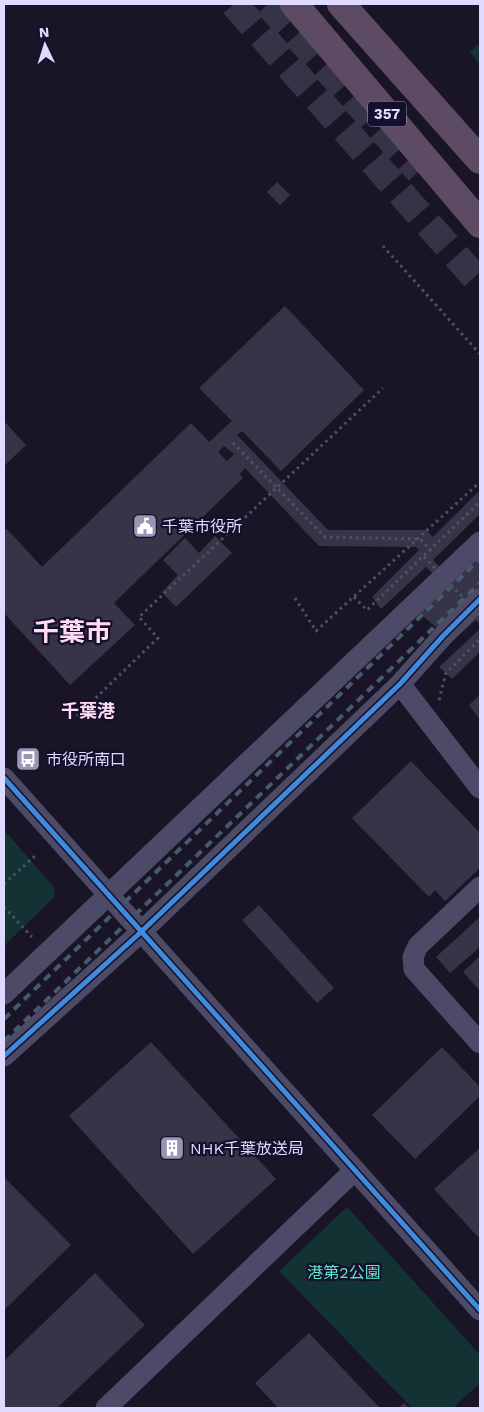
<svg xmlns="http://www.w3.org/2000/svg" width="484" height="1412" viewBox="0 0 484 1412" font-family="'Work Sans','Noto Sans JP',sans-serif">
<style>
.green{fill:#133234}
.building{fill:#383447;fill-rule:evenodd}
.lines{fill:none;stroke-linecap:round;stroke-linejoin:round}
.highway-tunnel{stroke:#373347;stroke-width:28;stroke-dasharray:28 14;stroke-linecap:butt}
.path{stroke:#475567;stroke-width:3;stroke-dasharray:2.5 4;stroke-linecap:butt}
.minor{stroke:#4c4a67;stroke-width:21}
.highway{stroke:#5d4a63;stroke-width:28}
.rail{stroke:#465a6f;stroke-width:4;stroke-dasharray:8 6;stroke-linecap:butt}
.path-bridge{stroke:#475567;stroke-width:3;stroke-dasharray:2.5 4;stroke-linecap:butt}
.cycleway-casing{stroke:#150f2c;stroke-width:8}
.cycleway{stroke:#408adc;stroke-width:5}
.labels{text-anchor:middle;dominant-baseline:central;stroke-width:4.5;stroke-linejoin:round;paint-order:stroke}
.shield{fill:#150f2c;stroke:#a29dc0;stroke-width:1}
.shield-label{font-size:15px;font-weight:bold;fill:#dfdaff}
.poi-label{font-size:16px;fill:#dfdaff;stroke:#150f2c;text-anchor:start}
.park-label{font-size:16px;fill:#5ce9ca;stroke:#150f2c}
.neighbourhood-label{font-size:18px;font-weight:bold;fill:#ffdcf1;stroke:#150f2c}
.town-label{font-size:26px;font-weight:bold;fill:#ffdcf1;stroke:#150f2c}
</style>
<rect width="100%" height="100%" fill="#191526"/>
<path class="green" d="M480,43V65L470,52Z
M4,830L55,888L54,897L4,946Z
M347,1207L480,1355V1383L453,1408H412L279,1271Z"/>
<path class="building" d="M277,182L290,195L280,205L267,192Z
M285,306L364,390L281,471L242,431L237,435L328,530H426L433,537L480,490V514L433,560L442,569L480,532V625L476,620L452,641L425,618L417,608L435,576L426,567L381,609L372,597L419,550L416,547L319,546L245,468L240,474L243,478L114,603L135,625L70,685L4,613V532L7,529L42,567L191,423L209,442L232,421L199,388ZM224,446L234,454L227,461L218,452Z
M4,421L26,445L4,466Z
M215,536L232,553L176,607L162,592L178,575L163,560L185,538L199,553Z
M480,629V652L452,679L439,667Z
M480,695V720L469,705Z
M411,761L480,833V868L445,901L435,890L429,897L352,818Z
M259,905L334,988L317,1003L242,920Z
M480,917V947L450,973L436,957Z
M480,956V991L463,972Z
M151,1042L276,1179L193,1254L69,1116Z
M442,1047L480,1087V1096L415,1159L372,1115Z
M480,1148V1235L478,1237L434,1189Z
M4,1177L71,1245L4,1310Z
M95,1273L145,1325L57,1408H4V1361Z
M309,1333L380,1408H278L255,1383Z
M404,1403L409,1408H398Z"/>
<g class="lines">
<path class="highway-tunnel" d="M234,4L480,283
M268,4L419,171"/>
<path class="path" d="M383,246L480,354
M354,597L367,610L480,502
M295,598L316,631L480,482
M439,700L446,673L480,639
M77,716L158,638L139,617L383,388
M4,884L37,854
M4,907L32,937"/>
<path class="minor" d="M400,684L480,788
M4,778L480,1310
M480,887L418,946L413,957L414,969L480,1043
M4,994L480,542
M4,1056L141,932L400,684L443,636L480,599
M106,1408L355,1170"/>
<path class="highway" d="M294,4L480,224
M341,4L480,160"/>
<path class="rail" d="M4,1019L480,559
M4,1041L480,583"/>
<path class="path-bridge" d="M233,443L325,537L420,539L431,550
M424,557L480,615"/>
<defs>
<path id="cycleway" d="M4,778L480,1310
M4,1056L141,932L400,684L443,636L480,599"/>
</defs>
<use href="#cycleway" class="cycleway-casing"/>
<use href="#cycleway" class="cycleway"/>
</g>
<defs>
<symbol id="civic-square" viewBox="-11 -11 22 22"><rect x="-9" y="-9" width="18" height="18" rx="4" fill="#9a95b3" stroke="#150f2c"/><path d="M-.6-6.5H3V-4.5H.6V-3L4-1V1h2V6H-6V1h2V-1L-.6-3ZM-1.2 2.5V6h2.4V2.5Z" fill="#fff"/></symbol>
<symbol id="bus-square" viewBox="-11 -11 22 22"><rect x="-9" y="-9" width="18" height="18" rx="4" fill="#9a95b3" stroke="#150f2c"/><path d="M-5-6H5V4H4V6H2V4H-2V6H-4V4H-5ZM-3.5-4V0h7V-4ZM-3.5 1.2v1.5H-2V1.2ZM2 1.2v1.5H3.5V1.2Z" fill="#fff"/></symbol>
<symbol id="building-square" viewBox="-11 -11 22 22"><rect x="-9" y="-9" width="18" height="18" rx="4" fill="#9a95b3" stroke="#150f2c"/><path d="M-4-6H4V6H1V3H-1V6H-4ZM-2.5-4.3h1.7v1.8h-1.7ZM.8-4.3h1.7v1.8H.8ZM-2.5-1h1.7V.8h-1.7ZM.8-1h1.7V.8H.8Z" fill="#fff"/></symbol>
</defs>
<g fill-rule="evenodd">
<use href="#civic-square" x="131" y="512" width="28" height="28"/>
<use href="#bus-square" x="14" y="745" width="28" height="28"/>
<use href="#building-square" x="158" y="1134" width="28" height="28"/>
</g>
<g class="labels">
<rect class="shield" x="368" y="101.5" width="38" height="25" rx="4"/>
<g class="shield-label">
<text x="387" y="114">357</text>
</g>
<g class="poi-label">
<text x="162" y="526">千葉市役所</text>
<text x="46" y="759">市役所南口</text>
<text x="190" y="1148">NHK千葉放送局</text>
</g>
<g class="park-label">
<text x="344" y="1272">港第2公園</text>
</g>
<g class="neighbourhood-label">
<text x="88" y="710">千葉港</text>
</g>
<g class="town-label">
<text x="72" y="632">千葉市</text>
</g>
</g>
<rect width="484" height="1412" fill="none" stroke="#dfdaff" stroke-width="10"/>
<g transform="translate(45 45) rotate(356)" stroke="#150f2c" stroke-width="4" paint-order="stroke">
<path d="M0-4L9 19L0 12L-9 19Z" fill="#dfdaff"/>
<text y="-8" font-size="14" font-weight="bold" text-anchor="middle" fill="#dfdaff">N</text>
</g>
</svg>
